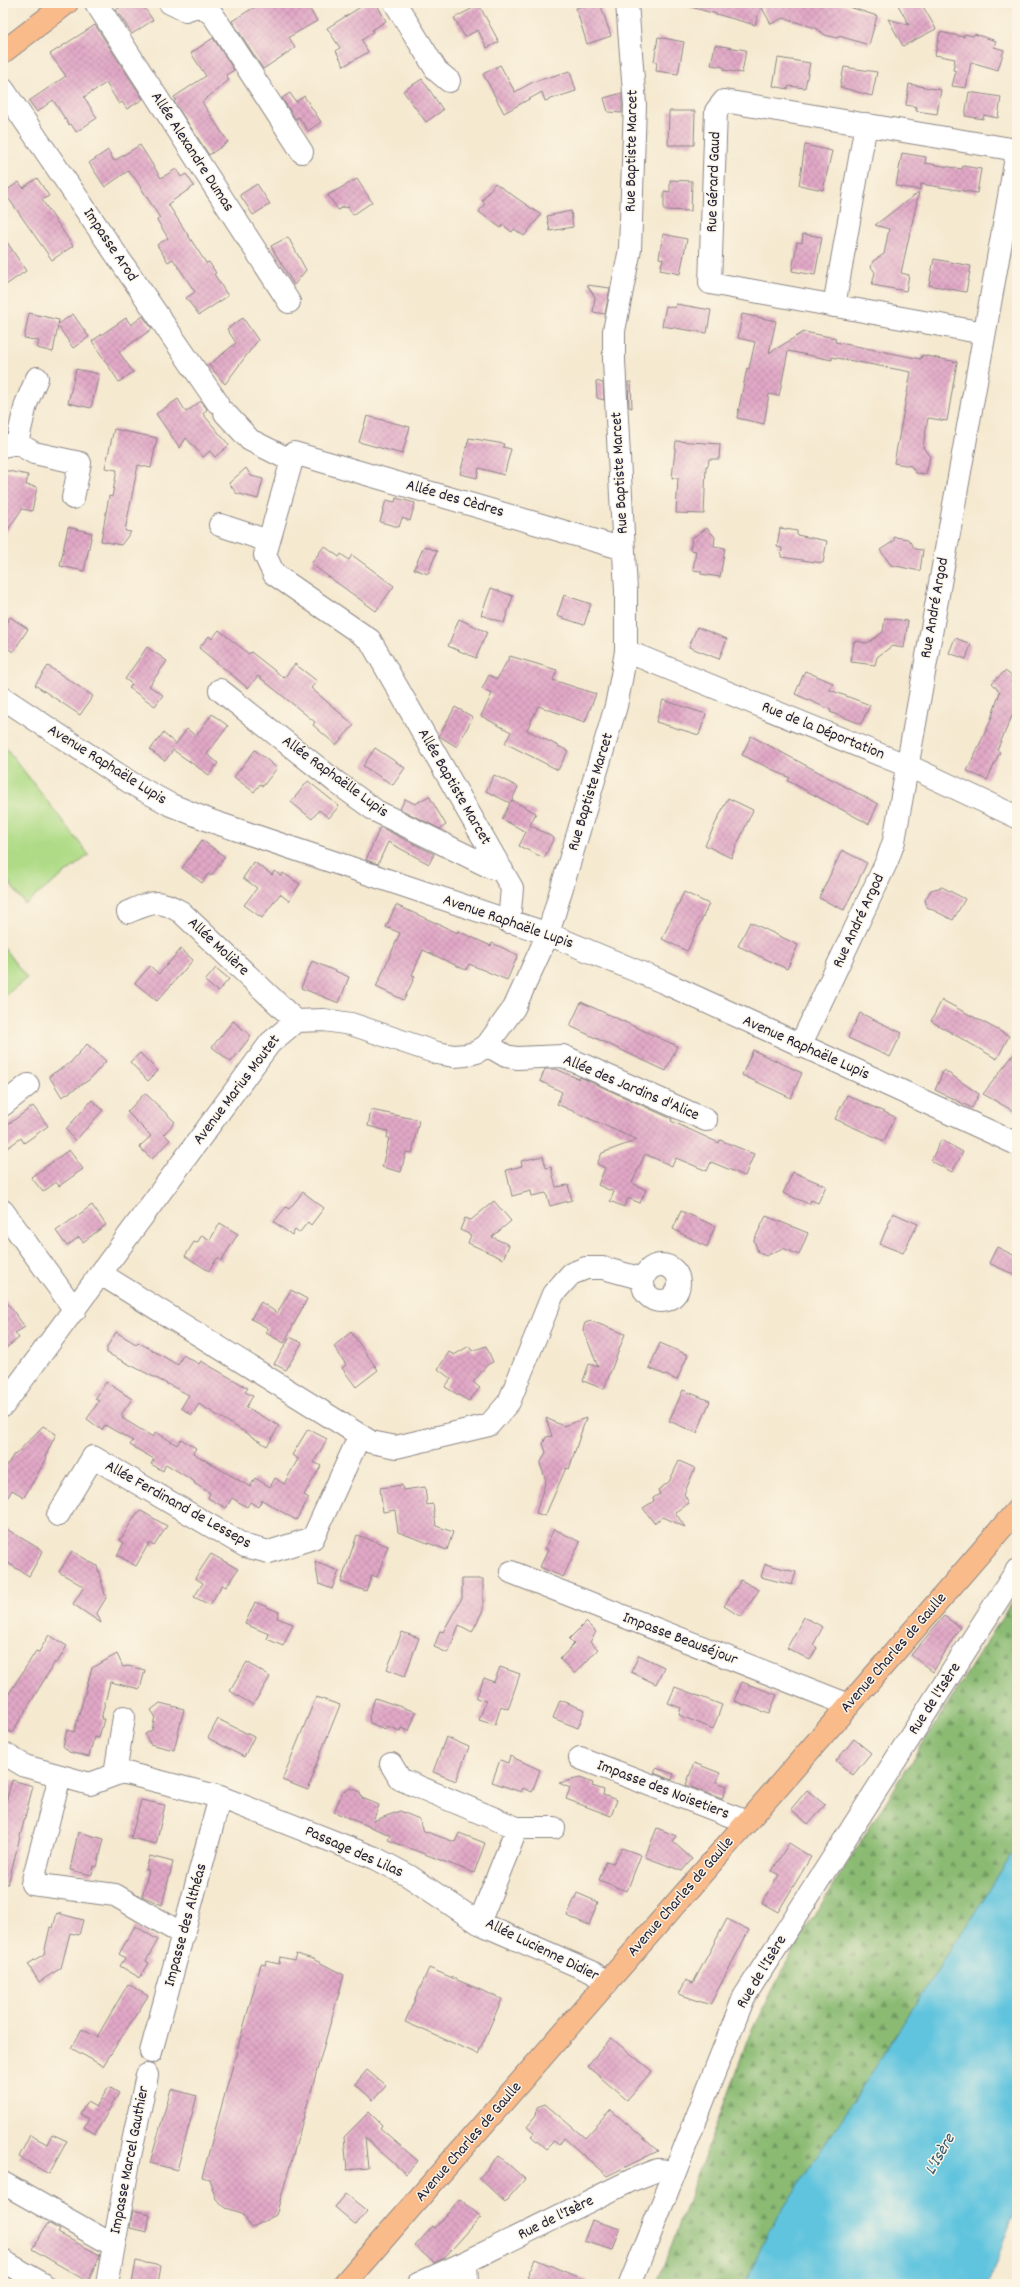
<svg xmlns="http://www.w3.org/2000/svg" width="1020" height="2287" viewBox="0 0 1020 2287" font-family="Dekko,sans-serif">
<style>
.forest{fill:url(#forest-firs);stroke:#566e57}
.pitch{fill:#afdb86;stroke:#687e60}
.water{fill:#60c4de;stroke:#41738c}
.building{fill:url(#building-cross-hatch)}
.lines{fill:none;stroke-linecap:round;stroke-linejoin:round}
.minor-casing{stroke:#8c8686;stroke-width:24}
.major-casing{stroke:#8c8686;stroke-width:24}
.minor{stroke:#fff;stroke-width:22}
.major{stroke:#fabb8b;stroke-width:22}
.labels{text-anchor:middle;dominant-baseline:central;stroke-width:3;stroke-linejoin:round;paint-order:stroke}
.street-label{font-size:16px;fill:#22223b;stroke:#fcf5e5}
.water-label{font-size:17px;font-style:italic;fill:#385b74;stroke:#fcf5e5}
</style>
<defs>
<pattern id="forest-firs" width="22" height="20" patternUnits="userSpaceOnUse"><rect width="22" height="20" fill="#8bbb73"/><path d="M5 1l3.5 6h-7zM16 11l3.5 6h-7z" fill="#719860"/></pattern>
<pattern id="building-cross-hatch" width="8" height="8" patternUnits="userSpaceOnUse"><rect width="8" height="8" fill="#e1a8c6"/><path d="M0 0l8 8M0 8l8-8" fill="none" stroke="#c190ab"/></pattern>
</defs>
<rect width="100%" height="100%" fill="#fcf5e5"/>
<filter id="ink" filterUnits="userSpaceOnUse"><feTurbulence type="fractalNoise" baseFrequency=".025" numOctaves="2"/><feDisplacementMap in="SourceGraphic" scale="8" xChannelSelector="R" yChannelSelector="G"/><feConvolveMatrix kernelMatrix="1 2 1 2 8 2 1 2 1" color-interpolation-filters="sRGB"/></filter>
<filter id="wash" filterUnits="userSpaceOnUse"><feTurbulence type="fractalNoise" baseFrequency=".012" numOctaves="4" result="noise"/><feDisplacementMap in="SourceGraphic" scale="16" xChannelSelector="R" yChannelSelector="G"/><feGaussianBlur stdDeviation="0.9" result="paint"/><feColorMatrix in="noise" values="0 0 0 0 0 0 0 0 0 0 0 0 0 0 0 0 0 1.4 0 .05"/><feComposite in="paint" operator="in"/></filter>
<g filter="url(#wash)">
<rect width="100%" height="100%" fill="#f5e9d0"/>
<path class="forest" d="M1017,1594V1848L771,2284H657L751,2031L800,1938Z"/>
<path class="pitch" d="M3,744L89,855L25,904L3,875Z
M3,947L27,978L3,997Z"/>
<path class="water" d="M1017,1847V2205L988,2284H745L768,2232Z"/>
<g id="blocks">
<path class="building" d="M127,3H141L153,20L132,34L116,10Z
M261,3H299L303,9L308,6L317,21L289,37L295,48L263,69L232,21Z
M367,3H376L386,21L372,30L373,32L362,40L368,52L344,66L336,51L340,48L327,28Z
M594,3H600L611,36L587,44L576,8Z
M692,3H837L877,16L869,45L839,36L838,38L825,35L816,28L783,18L771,24L761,6L755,25L691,7Z
M897,3H921L936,29L903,46L888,19L909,25Z
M479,5L499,42L487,48L478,30L465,37L454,18Z
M95,25L143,99L127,109L122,102L119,104L106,83L84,97L97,118L76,132L71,124L69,125L53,100L37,112L29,101L66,76L50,54Z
M940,32L964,37V34L973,36L974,34L996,41L994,47L1004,50L998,70L971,62L966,88L952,86L956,71L953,70L955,59L935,55Z
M658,37L684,42L678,74L656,71L657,62H654Z
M213,38L234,70L226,75L229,80L202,102L228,142L209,155L174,102L176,100L174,97L206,76L191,53Z
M715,45L746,50L742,73L724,70V67L711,65Z
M778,58L810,63L805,88L789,86L788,89L773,86Z
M500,65L515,92L533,82L570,71L576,91L545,101L542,92L504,113L483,74Z
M844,67L877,72L872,96L840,87Z
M422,79L443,110L426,122L403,91Z
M909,84L941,90L937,114L916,111L917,107L906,105Z
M969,92L1001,97L998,118L984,115L983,119L965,116Z
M290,93L296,102L304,96L321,122L308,131L299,117L295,119L282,98Z
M622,93V113L608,112L604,98Z
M669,111H695L694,145H668Z
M140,145L161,178L176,169L181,177L186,174L194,186L168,204L206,263L209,262L216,273L214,274L228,296L199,315L186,298L195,292L173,259L168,262L157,245L168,238L157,220L160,218L136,180L128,171L105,187L89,163L108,150L114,161Z
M805,145L832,151L823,190L799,185Z
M902,153L926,157L925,163L962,169L963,166L981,169L977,193L921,184L920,190L896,186Z
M37,178L49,196L42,200L73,246L52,260L4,192L19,182L23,188Z
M357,179L372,202L353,215L348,207L345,208L344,206L338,210L328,195Z
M670,180L692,181L691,211L664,210V191L670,192Z
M495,183L541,215L524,236L514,229L512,232L503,225L501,228L479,212L485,203L482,201Z
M257,184L270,204L253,215L240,195Z
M919,192L901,273L909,275L906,291L872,285L875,272L871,267L873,261L884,254L889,229L875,225Z
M571,211L573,227L550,231L547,216Z
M663,234L687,239L680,274L660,270L663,259L659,258Z
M803,234L822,237L815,275L792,271L797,242L802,243Z
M3,236L26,271L3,287Z
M288,237L306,270L294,285L271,246Z
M934,259L971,266L966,292L929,285Z
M587,285L610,288L605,314L593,312L595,297Z
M676,304L711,310L707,333L662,326L666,306L675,308Z
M29,313L59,320L58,324L73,314L89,337L73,348L58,326L53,352L37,348L39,341L24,338Z
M742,314L776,321L769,353L804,332L836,338L835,342L921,359L922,355L957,362L947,421L928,418L923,447L930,457L926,474L916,473L911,466L894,463L911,372L832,357V360L788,351L779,396L769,394L764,424L737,418L747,368L749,369L755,342L738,338Z
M143,316L152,329L119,352L133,372L119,382L92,341L126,318L131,325Z
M243,318L258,340L225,384L209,365L236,343L227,329Z
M76,369L99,374L91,408L68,403Z
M596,381L603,383L604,400L597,398Z
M628,382H631L632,408L629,407Z
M178,399L186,412L201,401L207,409L203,414L229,445L215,457L210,451L203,457L186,438L180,448L156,414Z
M367,416L410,427L402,454L359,442Z
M114,429L157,438L151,468L138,465L125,531L131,532L121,545L101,541L109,496L112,497L117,470L105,468Z
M469,438L504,444L503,447L511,449L504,475L479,468L477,478L460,474Z
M676,441L720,444L719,459H709L708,466H706L704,514L676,513L678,478H672Z
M246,468L251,476L263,479L258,499L236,493L229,483Z
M3,470L28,475L26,485L37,487L32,511L22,509L3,537Z
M396,498L415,503L410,521L402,518L399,527L380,522L386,500L395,502Z
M68,527L92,533L84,571L60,566Z
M707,528L715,537L714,546L725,548L720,577L701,574V571L693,570L696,551L690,550L692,538Z
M780,528L797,531V535L827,541L823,563L781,557L782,548L777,547Z
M894,537L908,539L915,549L923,550L920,571L891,565L880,550L894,541Z
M324,546L339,557L341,554L349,560L352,555L394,586L376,611L311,564Z
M424,546L437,551L428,574L414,569Z
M491,588L513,596L504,623L481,615Z
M564,595L591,604L584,625L557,616Z
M10,617L28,629L13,652L3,645V627Z
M885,618L908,621L904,648L892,646L877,657L875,665L851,662L854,641L868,643L883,632Z
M459,619L487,632L476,658L448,646Z
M697,627L727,639L719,659L689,647Z
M219,630L249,654L251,652L284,678L295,664L317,681L311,688L354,725L336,745L313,725L315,722L258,676L248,688L199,648L209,636L212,639Z
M955,638L971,644L966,659L949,653Z
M147,647L167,661L149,686L163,695L155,706L129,688L132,684L125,679Z
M510,656L557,670L553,680L596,694L585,722L538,706L527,730L568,751L558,770L505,743L511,732L481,716L492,694L482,689L489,675L497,679Z
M48,666L93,696L80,715L35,685Z
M805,671L833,683L830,690L870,705L861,724L830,712L831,710L795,694Z
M1005,671L1017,680V715L1013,714L997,750L1000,752L987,780L967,771L990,722L1000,692L992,683Z
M663,700L706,714L699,735L656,722Z
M455,707L473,717L457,747L439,736Z
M212,714L228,726L207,754L218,763L209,775L173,750L165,761L150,750L163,733L176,744L187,729L196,736Z
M751,736L878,804L869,824L788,781L790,778L742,755Z
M375,748L405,768L393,785L363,766Z
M255,750L277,768L263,786L260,784L254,792L234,777Z
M494,775L518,787L511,802L512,800L536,813L530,825L554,838L544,858L519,846L526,832L502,819L510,803L486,791Z
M308,781L339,806L329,818L319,810L312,819L291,802Z
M429,796L446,825L440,829L400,809L405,799L415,804Z
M728,798L753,810L731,858L705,845Z
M380,827L434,854L429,864L388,842L378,864L366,860Z
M202,840L225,857L211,876L208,874L202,883L182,868Z
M842,850L867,863L844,910L819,898Z
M254,862L272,875L274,871L281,876L283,873L300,884L289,901L280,894L262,918L244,905L257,888L243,878Z
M942,887L965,899L953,920L927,907L925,900L931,890Z
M684,892L709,904L687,951L662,939Z
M396,905L458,933V931L491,946L492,943L518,955L507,980L469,964L466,970L423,950L412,975L415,976L404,1000L376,987L400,933L386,927Z
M750,922L798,945L787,969L738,946Z
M181,949L193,960L157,1001L135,983L150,966L159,974Z
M312,961L349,977L339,1003L301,988Z
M216,968L229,979L218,992L205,981Z
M942,1000L1009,1036L997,1059L931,1021Z
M581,1002L677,1046L666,1071L570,1026Z
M860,1013L902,1033L890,1057L848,1038Z
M233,1021L251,1036L231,1062L212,1047Z
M87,1044L106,1061L89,1080L62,1097L49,1076L70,1063Z
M753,1050L802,1073L791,1098L742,1075Z
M1017,1050V1113L983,1094Z
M140,1053L158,1071L148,1081L130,1062Z
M545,1069H556L579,1079L580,1077L672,1119L671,1121L719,1143L720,1140L754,1154L745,1176L711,1162L707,1171L676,1158L672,1166L645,1154L632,1183L646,1190L640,1203L628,1198L624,1207L610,1201L614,1192L598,1185L605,1168L597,1164L602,1153L637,1140L557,1104L562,1092L540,1081Z
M944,1070L979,1094L972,1108L935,1090Z
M145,1093L175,1122L164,1134L170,1140L152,1159L139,1147L151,1136L127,1112Z
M847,1095L895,1117L884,1141L835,1119Z
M92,1100L103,1110L75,1141L66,1129Z
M33,1106L48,1126L24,1143L21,1138L3,1151V1128Z
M371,1110L419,1120L412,1153L406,1152L401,1172L382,1167L389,1138H387L388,1131L368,1126Z
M941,1140L963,1152L952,1172L931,1161Z
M69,1150L83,1169L59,1186L56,1182L43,1192L31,1177Z
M543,1156L546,1168L551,1167L556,1187L568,1185L572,1200L550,1206L546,1193L532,1196L531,1191L512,1196L506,1170L522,1166L521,1161Z
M793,1172L826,1186L818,1203L811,1200L809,1204L783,1193Z
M303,1192L324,1208L311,1225L308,1222L299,1233L295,1230L292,1235L274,1222L286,1207L289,1209Z
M494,1201L511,1221L492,1237L509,1245L503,1259L468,1243L471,1235L460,1230L465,1218L471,1220Z
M92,1205L106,1225L83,1242L79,1237L67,1246L56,1231Z
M681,1211L715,1226L707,1247L673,1229Z
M893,1213L918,1224L903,1253L880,1244Z
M766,1216L808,1233L799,1255L783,1248L766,1256L758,1252L754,1240Z
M220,1223L238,1234L221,1261L217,1258L209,1271L185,1256L194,1242L197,1243L202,1235L210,1240Z
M997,1247L1017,1257V1276L989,1263Z
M291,1290L307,1299L284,1343L266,1333L268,1328L251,1319L261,1302L277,1313Z
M3,1297L25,1327L15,1333L19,1338L3,1350Z
M591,1321L625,1334L604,1389L583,1381L589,1364L598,1367L583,1329L585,1323Z
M116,1332L136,1344L138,1342L178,1365L183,1355L199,1364L201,1361L248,1388L245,1392L253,1396L246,1407L279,1426L267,1446L199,1404L192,1415L181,1408L189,1395L107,1353V1347Z
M351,1332L378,1370L356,1387L342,1368L346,1365L334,1346Z
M290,1337L302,1343L286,1370L274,1364Z
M660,1343L688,1355L677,1380L649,1368Z
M469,1346L472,1351L486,1346L493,1362L487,1365L473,1382L480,1388L469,1401L445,1387L451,1379L438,1369L449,1352L454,1355Z
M106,1382L132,1399L121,1415L123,1416L122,1418L153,1437L156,1432L177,1445L181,1439L196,1448L193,1453L250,1487L255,1478L270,1487L275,1478L284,1484L298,1459L292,1455L308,1429L327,1439L314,1462L321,1466L304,1495L309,1498L296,1520L262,1500L258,1507L250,1502L247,1507L232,1498L226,1508L208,1498L210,1493L194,1483L195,1482L166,1464L163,1471L151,1464L154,1459L130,1445L133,1441L105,1425L102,1430L87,1419L99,1401L95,1399Z
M683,1390L710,1401L697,1433L669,1421Z
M546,1418L563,1426L586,1418L569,1469L566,1468L545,1516L536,1513L546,1480L540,1464L546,1452L543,1444L546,1437L552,1436Z
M43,1426L56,1434L45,1457L47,1458L24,1497L12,1490L3,1506V1472L14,1454L15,1455Z
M679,1461L695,1468L684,1494L689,1503L675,1512L685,1527L663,1517L654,1523L643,1508L654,1501L653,1498L660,1494L658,1490L669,1482Z
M402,1485L403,1490L425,1487L427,1505L433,1504L436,1526L453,1532L447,1550L398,1532L395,1510L383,1512L380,1488Z
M141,1511L167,1526L154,1546L149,1543L136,1566L117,1555L124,1543L120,1540L137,1513Z
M3,1527L43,1551L29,1576L3,1560Z
M554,1529L580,1542L563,1577L540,1567L548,1550L545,1548Z
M357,1535L388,1546L377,1577L372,1575L366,1591L341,1582Z
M72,1551L97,1566L106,1598L97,1613L101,1623L73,1604L84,1587L59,1572Z
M211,1554L238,1569L226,1587L222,1585L210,1605L194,1597L203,1583L195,1578Z
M315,1562L339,1571L332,1589L319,1584Z
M765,1564L796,1572L792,1585L761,1577Z
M462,1579H483V1610L472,1632L459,1625L448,1653L434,1647L440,1631L443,1632L462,1598Z
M741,1580L759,1590L741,1617L724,1606Z
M255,1602L279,1612L277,1618L293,1624L283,1646L267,1639L269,1634L245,1624Z
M944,1616L960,1627L933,1672L911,1655Z
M804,1617L823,1627L813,1645L817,1648L810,1660L787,1648Z
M586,1622L596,1632L590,1642L598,1649L575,1674L560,1659L574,1644L569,1639Z
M402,1632L419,1638L405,1676L387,1669Z
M49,1635L67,1646L57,1663L55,1662L12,1733L3,1728V1703L36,1651L39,1652Z
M117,1654L123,1667L128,1666L145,1670L140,1689L110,1682L101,1719H104L99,1738L94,1737L89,1757L69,1752L63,1746L67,1730L74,1732L92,1668Z
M639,1655L664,1667L656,1684L631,1672Z
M247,1662L270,1677L253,1705L230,1691Z
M500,1667L520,1674L508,1709L501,1706L495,1725L479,1720L486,1701L476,1698L484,1678L494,1682Z
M742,1682L777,1695L769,1714L734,1701Z
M675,1687L722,1705L713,1729L679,1715L681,1708L668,1703Z
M316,1697L340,1705L313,1772L314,1773L308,1790L282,1780Z
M375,1698L416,1712L409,1731L401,1728L400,1731L387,1726L385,1729L370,1723L369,1716Z
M560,1700L585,1710L578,1728L553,1718Z
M160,1703L184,1709L174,1750L150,1744L145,1734L152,1730L155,1716L151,1710Z
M218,1719L254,1737L244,1757L208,1738Z
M446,1737L469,1747L456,1781L433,1772Z
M854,1739L871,1753L853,1775L836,1761Z
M510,1756L540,1770L532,1792L523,1788L521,1792L492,1782L500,1760L508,1763Z
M694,1763L720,1773L716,1782L727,1786L722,1799L686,1785Z
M656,1768L674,1774L672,1780L654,1773Z
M580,1778L593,1783L592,1786L604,1790L603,1795L617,1800L611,1816L566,1799L570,1788L559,1783Z
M12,1780L33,1786L8,1884L3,1883V1812Z
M350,1788L359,1791L362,1798L379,1805L373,1821L400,1811L419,1819L424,1831L455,1842L459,1833L485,1843L474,1873L388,1840L390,1835L334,1812L342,1793Z
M807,1790L825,1805L808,1824L791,1809Z
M141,1800L165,1805L156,1844L131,1838Z
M657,1828L676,1836L673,1842L692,1859L682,1871L645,1857Z
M78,1832L104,1839L97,1867L94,1866L92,1875L70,1870Z
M789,1843L811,1857L778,1912L762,1903L779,1875L772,1871Z
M622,1848L641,1855L627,1891L599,1880L606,1861L613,1863Z
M150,1856L173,1862L162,1905L142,1896L149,1870H146Z
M577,1893L598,1902L589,1925L567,1916Z
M57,1913L83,1920L79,1935L70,1933L61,1968L39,1982L28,1964L44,1954L50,1927L53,1928Z
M727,1919L749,1930L710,2005L679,1994L686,1980L693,1983Z
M135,1926L158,1940L146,1961L149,1963L140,1978L120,1966L125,1958L119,1954Z
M296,1954L313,1959L344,1975L276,2215L251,2228L242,2213L226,2208L216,2199L209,2179L202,2177L261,1964L265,1965L266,1961L279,1964L280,1957L294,1960Z
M429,1968L502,1999L478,2054L405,2022Z
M128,1984L148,1996L103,2066L71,2048L82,2029L97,2037Z
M611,2038L652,2071L627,2100L587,2066Z
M367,2070L386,2086L373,2100L355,2084Z
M109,2087L119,2093L95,2134L84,2127L89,2119L80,2114L87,2102L96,2107Z
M171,2089L197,2096L177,2170L150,2163Z
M545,2104L585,2138L611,2110L658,2151L607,2176L564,2138L559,2145L554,2141L546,2149L531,2136L534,2133L527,2127L536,2116L537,2107Z
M369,2112L382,2125L380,2128L418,2161L406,2174L365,2138L368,2168L347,2170L344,2137Z
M52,2134L67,2141L49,2174L19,2157L30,2135L47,2144Z
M499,2156L525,2179L505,2202L479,2178Z
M346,2194L367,2211L356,2225L335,2207Z
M460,2199L481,2217L444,2258L434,2263L415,2246L433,2226L435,2228Z
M133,2210L150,2214L147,2232L130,2228Z
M592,2220L620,2229L613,2250L584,2241Z
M48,2223L60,2230L58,2233L100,2255L88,2282L32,2249Z
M535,2259L594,2284H545L527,2277Z
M136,2261L161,2266L158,2284H132Z"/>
</g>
</g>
<g filter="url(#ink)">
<use href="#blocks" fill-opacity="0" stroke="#8c8686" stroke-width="1"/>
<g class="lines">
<defs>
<path id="minor" d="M96,3L289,302
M170,3L185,10L200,5L213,15L302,152
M395,3L437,71L449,81
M3,89L217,402
M834,306L866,124
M984,333L710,283L716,111L724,101L1017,150
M225,413L250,440L292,461
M17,443L26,404L37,378
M3,446L17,443L34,453L80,463L73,498
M220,525L268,541
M626,651L915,769L1017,817
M220,690L336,782L376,811L490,867L502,870
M3,698L131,783L171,805L211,821L548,934L663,982L1017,1144
M128,912C152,902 158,898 181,912L296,1021
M509,922L512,888L370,640L274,574L265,555L294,453L624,549
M487,1045L506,1056L517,1058L563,1056L706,1120
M800,1046L887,861L894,841L1017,152
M3,1105L28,1085
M3,1211L75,1310
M643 1283a18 18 0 1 1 36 0a18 18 0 1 1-36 0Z
M101,1274L371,1442L396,1447L489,1425L509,1402L553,1294L571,1274L586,1268H603L643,1279
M3,1406L270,1043L296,1021L324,1020L351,1024L437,1053L454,1056L466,1055L477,1052L487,1045L514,1008L548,934L616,706L622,675L626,651V591L614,361V331L630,249L635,105L627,3
M58,1515L93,1457L245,1546L269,1552L313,1538L360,1435
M511,1572L849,1705
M3,1753L25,1766L90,1784L122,1772L220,1797L375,1858L409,1876L479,1923
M580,1758L747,1822
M391,1764L400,1779L517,1828H554
M115,1774L124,1717
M60,1776L32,1884L115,1895L184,1935
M517,1828L479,1923L592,1972L607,1983
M151,2052L220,1797
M3,2183L113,2245
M3,2261L43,2284
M466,2262L467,2284
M107,2284L130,2156L147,2075
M418,2284L466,2262L632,2180L658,2170L675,2172L744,1997L1017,1570
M630,2284L675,2172"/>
<path id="major" d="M3,52L67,3
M344,2284L849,1705L1017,1510"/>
</defs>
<use href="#minor" class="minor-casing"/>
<use href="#major" class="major-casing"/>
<use href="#minor" class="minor"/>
<use href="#major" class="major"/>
</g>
</g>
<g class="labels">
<g class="street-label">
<text transform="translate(632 151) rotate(-89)">Rue Baptiste Marcet</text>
<text transform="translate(192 152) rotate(57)">Allée Alexandre Dumas</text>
<text transform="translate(714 182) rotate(-88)">Rue Gérard Gaud</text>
<text transform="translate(110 245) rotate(56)">Impasse Arod</text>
<text transform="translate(620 473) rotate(-93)">Rue Baptiste Marcet</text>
<text transform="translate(455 499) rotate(16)">Allée des Cèdres</text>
<text transform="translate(935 608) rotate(-80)">Rue André Argod</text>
<text transform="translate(823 731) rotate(22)">Rue de la Déportation</text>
<text transform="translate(107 765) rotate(32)">Avenue Raphaële Lupis</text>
<text transform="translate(335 777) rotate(36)">Allée Raphaëlle Lupis</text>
<text transform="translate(454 787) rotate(60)">Allée Baptiste Marcet</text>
<text transform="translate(591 792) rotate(-73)">Rue Baptiste Marcet</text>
<text transform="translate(859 921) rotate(-65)">Rue André Argod</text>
<text transform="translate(508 922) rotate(19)">Avenue Raphaële Lupis</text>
<text transform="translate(218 947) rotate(43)">Allée Molière</text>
<text transform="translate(806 1048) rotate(24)">Avenue Raphaële Lupis</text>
<text transform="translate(631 1088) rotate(23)">Allée des Jardins d'Alice</text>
<text transform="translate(237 1090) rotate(-53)">Avenue Marius Moutet</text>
<text transform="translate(178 1505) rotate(29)">Allée Ferdinand de Lesseps</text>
<text transform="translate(680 1639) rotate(21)">Impasse Beauséjour</text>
<text transform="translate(894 1653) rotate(-49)">Avenue Charles de Gaulle</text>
<text transform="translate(935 1699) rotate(-57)">Rue de l'Isère</text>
<text transform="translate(663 1790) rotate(21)">Impasse des Noisetiers</text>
<text transform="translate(354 1852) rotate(24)">Passage des Lilas</text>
<text transform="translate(681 1897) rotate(-49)">Avenue Charles de Gaulle</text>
<text transform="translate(186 1925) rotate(-75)">Impasse des Althéas</text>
<text transform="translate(542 1950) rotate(26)">Allée Lucienne Didier</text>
<text transform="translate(762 1972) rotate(-59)">Rue de l'Isère</text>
<text transform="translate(469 2142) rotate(-49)">Avenue Charles de Gaulle</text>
<text transform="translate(130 2160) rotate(-79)">Impasse Marcel Gauthier</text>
<text transform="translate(556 2218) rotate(-26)">Rue de l'Isère</text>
</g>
<g class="water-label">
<text transform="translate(941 2155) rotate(-60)">L'Isère</text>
</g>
</g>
<rect width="1020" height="2287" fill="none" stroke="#fcf5e5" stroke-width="16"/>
</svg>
